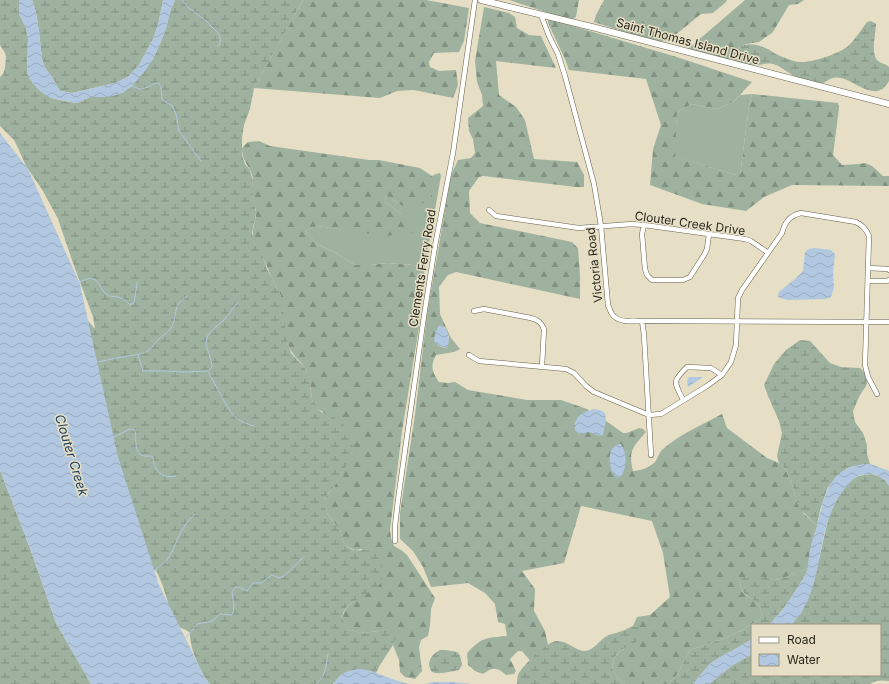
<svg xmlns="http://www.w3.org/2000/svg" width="889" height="684" viewBox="0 0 889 684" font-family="Inter,sans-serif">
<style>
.grass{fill:#9fb29f}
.forest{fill:url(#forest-firs);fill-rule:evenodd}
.wetland{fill:url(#wetland-marsh)}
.water{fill:url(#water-waves)}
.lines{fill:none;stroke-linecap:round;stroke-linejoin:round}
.stream{stroke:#b1c8e0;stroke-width:1}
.street-casing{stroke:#67614a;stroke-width:5.5}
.secondary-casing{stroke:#67614a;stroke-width:7}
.street{stroke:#fff;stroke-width:4.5}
.secondary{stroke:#fff;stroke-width:6}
.labels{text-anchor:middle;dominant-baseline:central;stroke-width:3;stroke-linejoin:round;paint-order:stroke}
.street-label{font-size:12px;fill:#28261c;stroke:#e6dfc5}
.water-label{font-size:13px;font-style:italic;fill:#1a3c5e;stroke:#e6dfc5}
</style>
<defs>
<pattern id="forest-firs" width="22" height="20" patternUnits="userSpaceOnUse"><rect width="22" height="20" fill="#9fb29f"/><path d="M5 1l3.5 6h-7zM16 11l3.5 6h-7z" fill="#829181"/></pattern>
<pattern id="wetland-marsh" width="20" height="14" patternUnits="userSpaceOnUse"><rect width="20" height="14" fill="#9fb29f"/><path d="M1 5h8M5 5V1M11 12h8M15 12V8" fill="none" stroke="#829181"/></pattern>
<pattern id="water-waves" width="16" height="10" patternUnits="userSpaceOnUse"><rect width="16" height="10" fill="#b1c8e0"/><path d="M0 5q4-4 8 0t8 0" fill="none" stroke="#98acc0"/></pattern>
</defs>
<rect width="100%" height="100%" fill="#e6dfc5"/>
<path class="grass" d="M752,94L749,106L740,175H736L674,157L677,112L692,104L717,109L733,102L740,95Z
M440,173L441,176L425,266L388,263L371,265H355L334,252L317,244L305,231L317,226L346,230L402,214L385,202L386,195L402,206L432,197V176L436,174Z"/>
<path class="forest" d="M303,0H426L469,8L464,41L459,52L434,53L429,62L430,67L439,71L456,70L458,85L453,98L414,90L397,91L380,98L254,88Z
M509,0H579L576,17L573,19L564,18Z
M604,0H727L725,3L713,13L701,14L668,41L655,42L594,22L596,15Z
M745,0H804L798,4L789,5L773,32L759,42L746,44L738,48V62L688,49Z
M484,7L509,13L515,17L517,28L529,35L541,36L556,68L496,61L499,95L516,107L525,120L534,159L577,162L584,175V187H576L483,176L479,177L469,191L470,213L480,223L572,242L578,248L580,275V299L456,272L448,275L439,287L440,314L451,338L460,349L454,352L436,355C430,366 432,372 439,382L448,383L455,382L468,390L527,400H561L587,409L609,423L623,433H627L639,428L643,429L646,432C633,447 628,450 633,471C640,471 650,467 655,462C658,458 659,452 663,449C680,434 702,425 722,414L727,428L767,458L779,463L786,470L793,487L796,501L804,514L817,526L810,551L808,568L781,579L774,580L766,577L740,579C740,597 748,594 758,604C760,606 761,610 762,613L760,619L744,629L728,637L690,650L678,673L669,684H625C613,677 607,664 619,652C621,650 621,651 624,649C630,643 634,634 638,627L633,626L637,617L650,615L670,597L663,553L652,521L581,506L564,563L522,571L535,589L534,611L545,631L549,649L543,676L522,651H518L510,659L516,671L514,674L506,675C497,667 493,667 483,674L475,671L468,665L467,653C482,637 486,638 507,636L505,624L498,622L495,604L485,593L468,583L431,587L423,567L413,551L400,539V513L415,415L427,315L451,175L458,160L471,158L475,153L473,139L469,131L468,118L483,106L482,95L477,82L475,61ZM442,325L445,327L449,337L445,348L439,346Z
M548,20L556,21L680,58L752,82L733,102L717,109L692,104L677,112L675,157L736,175H740L749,106L752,94L838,103L839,108L833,155L842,165L859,164L865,163L872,166L883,176H889V186L792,185L764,197L746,211L702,204L650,185L653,149L661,125L646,79L569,70L565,59L548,23Z
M259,141L270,146L369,160H379L420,168L432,176V197L421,204L402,206L386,195L385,202L402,214L412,233L385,236L317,226L305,231L317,244L334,252L355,265H371L388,263L425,266L419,327L402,431L390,530L391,538L394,546L401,550L407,555L435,598L431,609L430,625L428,636L421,640L419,647L422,671L415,679L405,677L400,672L399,660L393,645L396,634L380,631L361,633L350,630C347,627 343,622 343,619C342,609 351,604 358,599L362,549L355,550L346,546L343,541L340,530L328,515L324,505V499L334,487L353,452L323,412C307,405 314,391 308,378C307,375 306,370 304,367C299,359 291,354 288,345C282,329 286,310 280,294C278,289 275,285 273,280C269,273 267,265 263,258C261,252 256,248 254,242C250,232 256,222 256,212C255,204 251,196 252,188C252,185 253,182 253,179C251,166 242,163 242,148L248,142Z"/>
<path class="wetland" d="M0,0H19V14L26,28L28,39L27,73L51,98L64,101L77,103L90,97H102L122,93L132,86L153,59L165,32L171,9L175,0H303L254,88L250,109L244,125L242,138V155L245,164L250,170L253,181L252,188L253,197L256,213L252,233L254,242L263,257L267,269L280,293L283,304L286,336L288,345L291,353L304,367L308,375L310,382L311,394L313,402L317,408L321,412L335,418L345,426L351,434L354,443L353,452L349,461L334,487L324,499V505L328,515L340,530L343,541L346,546C348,547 351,549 354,550C361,551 365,549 372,552C378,555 380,559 381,564C383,570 383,577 381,582C374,596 339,602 343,619C344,623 348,627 350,630L361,633L389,630L397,634L393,645L380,665L376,673C358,666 344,669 333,684H210C203,677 192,652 191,643C190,640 190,636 190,633C186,629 181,629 177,625C169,615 169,604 165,593C163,585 159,577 156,570L144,572L83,315L95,329L93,317L73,263L58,219L43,191L26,166L18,148L14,140L0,126V77L3,74L5,68L6,57L5,53L0,45Z
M32,0H163L158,25L153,39L139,65L128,77L115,83L72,93L60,91L52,77L45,68L42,59L39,31L36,12Z
M871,21L876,24C876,33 870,54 878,61C882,64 885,63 889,67V81C876,104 858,82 841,78C829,75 827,84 818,84C806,83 796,77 786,71C783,69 779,66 776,65C765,61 757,67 748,66C745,65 742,64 739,64L735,52C742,42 754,43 765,48C769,49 772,52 776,54C783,57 791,61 799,62C811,63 839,54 848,46C854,41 862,29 867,22Z
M800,340L810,341L830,363L841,367L860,368L868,376L866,386L860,395L853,411L855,422L863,433L867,445V454L870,464L860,465L847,468L828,487L820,510L817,526L800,509L796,501L793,487L786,470L779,463L777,456L782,433L779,421L768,396L764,385L774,364L786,350Z
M0,470L31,551L56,623L91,684H0Z
M870,474C879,475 885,478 889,486V681C882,680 876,680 870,684H709L733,665L752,654V675H880V625H791L801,613L808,598L814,581L829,516L835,503L841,492L850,481L858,476Z
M808,568L807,572C796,591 784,610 769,625H752V639C739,648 723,654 710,664C704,670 699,677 693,684H669L678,673L690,650L728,637L744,629L760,619L762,613C761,610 760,606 758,604C748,594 740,596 740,579L750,576L766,577L774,580L781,579Z
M633,626L638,627L641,631L639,640C633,645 625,647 619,652C607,663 613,677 625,684H517C517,681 517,678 518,675C521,667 547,642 556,641C567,640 576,651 585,651C595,650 599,640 607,636C610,634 613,634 616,633C622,631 627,629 633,626Z
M440,650H446L457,652L460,655L462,665L459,670C453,671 436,676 431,671C430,669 429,666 429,664C430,657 434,653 440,650Z"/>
<path class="water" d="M19,0H32L36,12L39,31L42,59L45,68L52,77L60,91L72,93L115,83L128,77L139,65L153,39L158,25L163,0H175L171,9L165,32L153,59L145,71L132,86L122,93L113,96L102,97H90L77,103L51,98L41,92L32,83L27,73L28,39L26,28L19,14Z
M0,133L28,169L80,284L118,457L159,585L206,680L210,684H91L56,623L31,551L0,470Z
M814,248L831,250L835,254L833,274L834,287L831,297L826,299L787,300L778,297V294L780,291L796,278L803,271L805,252L809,249Z
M442,325C448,330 451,341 447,348L439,346L434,341L435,334L438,326Z
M689,377H703L688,387L687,381Z
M594,409L600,410L605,413L606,421L603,435L600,436L589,432L579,434L575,430C575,427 574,425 575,423C577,414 587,411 594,409Z
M618,444H621C622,446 623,448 624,450C627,458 626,474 618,478C610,474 608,459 611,451C612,448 615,446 618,444Z
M870,464L884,469L889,471V486C885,478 878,474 869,474C865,475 860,475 857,476C853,479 849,483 846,487C823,513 823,550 814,582C811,592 807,604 801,613C798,617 795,621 791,625H769C781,613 791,598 800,584C802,580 806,575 807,570C809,565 808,558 810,552C811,543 814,534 817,526C825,493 830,464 870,464Z
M752,639V654L733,665L709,684H693C699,677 704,670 710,664C723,654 739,648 752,639Z
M361,669C378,672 392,680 409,684H333C343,671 345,671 361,669Z
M432,682H453L471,684H426Z"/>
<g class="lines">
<path class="stream" d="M182,0L188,7L207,22L218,33L220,37V44L217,46
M132,86C135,87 137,88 139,89C147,90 152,82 159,83L161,87L162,99L167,103L172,105L176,114L179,131L201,161
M79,282L90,278L96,280L104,292L109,296L118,297L125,300L130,305L134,303L137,283L138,282
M138,355L143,371H166L185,372L208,371L212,367V364L206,344L207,337L210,332L223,321L238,302
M97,362C107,360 118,358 128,356C135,355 143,354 149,350C153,347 155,342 159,339C163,335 168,333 171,328C179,315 170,308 187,296
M208,372C216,384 228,413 239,420C243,422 249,425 254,426
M112,438L130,429L135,430C137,439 133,455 145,456C147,456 150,456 152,456L153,458C154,471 162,479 176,476
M154,570C169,562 172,552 178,538C182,529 188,521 195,514
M185,638L190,633L197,624L212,621L220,614L231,615L233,613L234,606L232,592L235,587H239L247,591L253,583H262L265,580L272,575L279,578L284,576L304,557
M316,684C327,675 325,667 328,654"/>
<defs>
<path id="street" d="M541,15L549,36L558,54L565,76L594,184L601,226L608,305C609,307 610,311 612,314C619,324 634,321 645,321L889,322
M489,210L496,216L579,228L632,224L644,225L745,239L751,241L767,252
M644,225L642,234L645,269L647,275L652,280H683L690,277L704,255L707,249L709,234
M868,268L888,269L889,270
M868,281H887L889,280
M474,311L484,309L531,318C538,320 541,322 544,329L542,366
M642,321L644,335L651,455
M469,355L479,361L566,369L574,373L586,386L594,392L649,415L661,414L707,386L722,375L731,362L736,345L738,298L742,290L782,233C785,222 789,216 801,213L856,222C863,226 866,229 869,236L865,365L868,377L877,394
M683,400C674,381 672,382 687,367L711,368L722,375
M395,541V526L398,500L424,316L435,246L453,153L475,0"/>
<path id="secondary" d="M481,0L592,27L889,104"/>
</defs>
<use href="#street" class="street-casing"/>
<use href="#secondary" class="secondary-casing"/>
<use href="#street" class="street"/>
<use href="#secondary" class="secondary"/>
</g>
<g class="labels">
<g class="street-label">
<text transform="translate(688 41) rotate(15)">Saint Thomas Island Drive</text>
<text transform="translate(690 223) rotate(8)">Clouter Creek Drive</text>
<text transform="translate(594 265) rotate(-96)">Victoria Road</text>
<text transform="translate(422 268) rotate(-81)">Clements Ferry Road</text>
</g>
<g class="water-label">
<text transform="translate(72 455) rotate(73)">Clouter Creek</text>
</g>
</g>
<rect x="751" y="624" width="130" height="52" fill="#e6dfc5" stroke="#9a9581"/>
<rect x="759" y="637" width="20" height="6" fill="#ffffff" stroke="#9a9581"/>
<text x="787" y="644" font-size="12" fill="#28261c">Road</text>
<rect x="759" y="654" width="20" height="12" fill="url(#water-waves)" stroke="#9a9581"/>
<text x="787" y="664" font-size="12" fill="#28261c">Water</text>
</svg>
